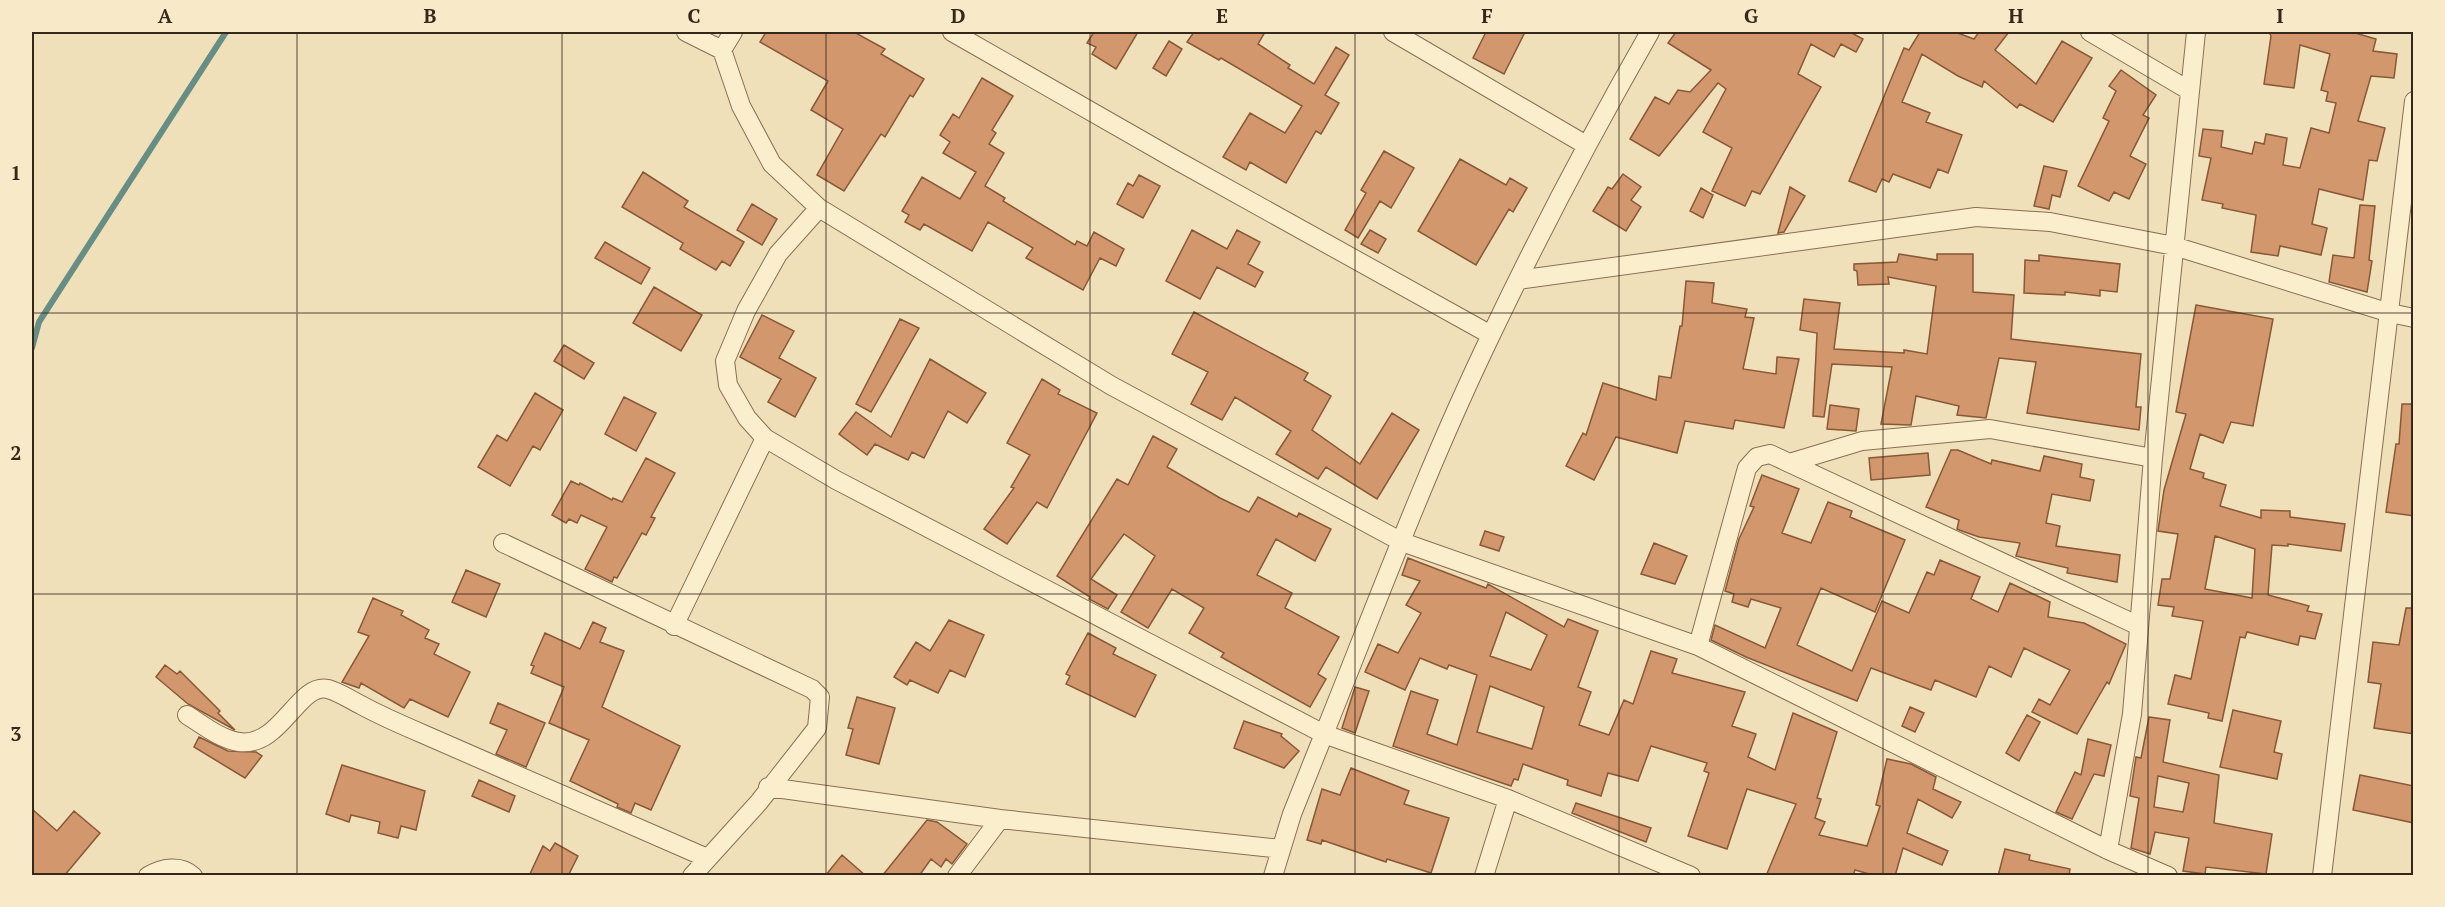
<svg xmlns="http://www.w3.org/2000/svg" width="2445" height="907" viewBox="0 0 2445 907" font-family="'PT Serif',serif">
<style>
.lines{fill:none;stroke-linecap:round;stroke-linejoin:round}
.stream{stroke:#668e84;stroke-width:6}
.building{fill:#d2976c;stroke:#885837;stroke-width:1.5;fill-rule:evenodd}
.minor-casing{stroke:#886f53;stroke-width:20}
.minor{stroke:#fbeecc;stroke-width:18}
.grid{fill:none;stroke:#352719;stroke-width:1.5;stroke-opacity:0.55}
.neatline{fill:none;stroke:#352719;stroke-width:2}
.grid-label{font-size:20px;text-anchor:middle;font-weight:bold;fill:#352719}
</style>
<rect width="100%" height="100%" fill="#f0e0b9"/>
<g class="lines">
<path class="stream" d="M32,348L39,322L226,32"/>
</g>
<path class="building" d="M766,32H854L885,49L881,54L924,79L913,97L910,95L885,137L881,134L844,191L817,175L843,129L811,110L828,81L760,42Z
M1094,32H1138L1116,69L1092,54L1096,47L1087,43Z
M1194,32H1265L1258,44L1290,65L1288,68L1314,84L1336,47L1349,55L1325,95L1339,103L1321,134L1316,131L1286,183L1250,162L1246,170L1223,157L1250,113L1285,133L1302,106L1221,58L1219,60L1187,42Z
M1486,32H1525L1504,74L1473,58Z
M1676,32H1850L1863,39L1856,52L1841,44L1834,57L1811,44L1798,74L1821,87L1760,194L1752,191L1745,206L1712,191L1732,148L1703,132L1726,89L1718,83L1659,156L1630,139L1655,97L1669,104L1678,90L1690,92L1711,70L1668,43Z
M1920,32H1955L1974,39L1979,32H2009L1995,50L2036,84L2062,41L2092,58L2053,122L2020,104L2017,108L1984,81L1982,87L1958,76L1922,54L1902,102L1930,113L1926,122L1962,135L1948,173L1938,169L1930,188L1893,174L1889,182L1882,179L1876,192L1849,181L1904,48L1909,50Z
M2269,32H2352L2376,39L2373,51L2397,54L2394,78L2371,76L2358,121L2385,128L2377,161L2369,160L2363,200L2319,189L2312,224L2327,228L2321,255L2280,246L2278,256L2251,252L2256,215L2222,208L2223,204L2202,200L2211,158L2199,156L2203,129L2223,131L2221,147L2252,154L2255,142L2264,144L2266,134L2287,138L2283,165L2300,168L2311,128L2329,133L2336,103L2326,101L2328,92L2321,90L2330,54L2300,45L2294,88L2264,84L2271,36Z
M1169,41L1182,49L1166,76L1153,68Z
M2121,70L2156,95L2143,115L2149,118L2130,156L2146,164L2129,199L2114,192L2109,201L2078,186L2109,121L2103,118L2116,91L2109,86Z
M982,78L1013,96L992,130L996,133L989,144L1004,153L985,186L1005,198L1003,201L1075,245L1077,241L1087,246L1094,232L1124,249L1116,266L1100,258L1083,290L1026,258L1033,248L988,222L972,251L924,224L920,230L905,222L909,215L902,211L922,177L960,199L976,172L943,153L950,142L940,135L953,114L959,118Z
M1384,151L1414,168L1391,208L1380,201L1358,238L1345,230L1366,193L1361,190Z
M1460,159L1506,185L1510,178L1527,188L1513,212L1509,209L1476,265L1418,231Z
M2044,166L2067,171L2060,197L2052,195L2049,209L2034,206Z
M643,172L688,201L684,207L744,242L730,266L722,261L716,270L680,249L683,243L622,207Z
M1623,174L1641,187L1631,200L1641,207L1626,231L1593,211L1608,187L1612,189Z
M1139,175L1160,186L1143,218L1117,204L1128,183L1133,186Z
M1790,187L1805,196L1784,232L1778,233Z
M1701,188L1713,195L1703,218L1690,211Z
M752,204L777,219L762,245L737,230Z
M2360,205L2375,206L2369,260L2372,261L2367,292L2329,282L2333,255L2354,258Z
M1192,230L1227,249L1237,230L1260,242L1248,264L1263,272L1255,287L1217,267L1200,299L1166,281Z
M1370,230L1386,239L1378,253L1361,244Z
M605,242L650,268L641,284L595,258Z
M1899,254L1937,260V254H1973V292L2014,295L2011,339L2141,354L2136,407H2141L2139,430L2027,413L2036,362L1999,358L1986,418L1957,415L1959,406L1916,396L1911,425L1881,424L1892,367L1832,364L1824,417L1813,416L1817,333L1800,330L1804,299L1840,303L1834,349L1904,353V350L1927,354L1936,286L1888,277L1889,284L1858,285L1857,271L1854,270V264L1897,262Z
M2039,255L2120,264L2117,292L2100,290V296L2065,292V295L2024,293L2025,260L2039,261Z
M1686,281L1714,283L1712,303L1747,309L1745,317L1754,318L1743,369L1776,374L1777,357L1799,359L1784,428L1735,420L1733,429L1685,421L1677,453L1616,437L1594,480L1566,466L1583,433L1586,435L1603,383L1656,400L1659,376L1671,378L1680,326H1682Z
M654,287L702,315L681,351L633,323Z
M2196,305L2273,319L2253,426L2231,422L2223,443L2200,434L2190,469L2204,473L2203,478L2226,485L2220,506L2261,518V510L2290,511V517L2345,524L2341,551L2288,544V546L2272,545L2268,595L2309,606L2307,611L2322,614L2315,639L2300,636L2298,645L2247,632L2245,638L2240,637L2222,721L2208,718L2209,713L2168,704L2175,675L2191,679L2203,621L2172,616L2174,607L2158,605L2162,579H2170L2178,534L2158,531L2164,490L2186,414L2176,412ZM2215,536L2255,549L2252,598L2205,589Z
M1194,312L1308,373L1304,380L1331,396L1312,430L1360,464L1392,413L1419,430L1377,499L1326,467L1318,479L1276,454L1291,431L1235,397L1222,420L1191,404L1208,372L1172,354Z
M762,315L794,331L779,358L816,378L795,417L768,402L781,379L740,357Z
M900,319L919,328L871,412L856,404Z
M564,345L594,363L584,379L554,361Z
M930,359L986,393L967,423L948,411L924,458L912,452L908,460L875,444L867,455L839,434L856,412L891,437Z
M1042,379L1060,390L1058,394L1097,413L1047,508L1037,502L1007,544L984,529L1014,488L1011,487L1030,455L1007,443Z
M535,393L563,410L540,450L533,446L510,486L478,467L497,435L507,441Z
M624,397L656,413L636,451L605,434Z
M2402,404H2414V516L2386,512L2396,444H2399Z
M1830,405L1859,409L1856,431L1827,429Z
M1153,436L1177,449L1167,467L1220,498L1249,512L1258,497L1297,517L1299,513L1331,529L1315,561L1276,539L1257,575L1292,593L1285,608L1339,637L1318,674L1326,679L1310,707L1221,657L1224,653L1189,633L1204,608L1172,589L1148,628L1121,612L1155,556L1124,534L1091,579L1117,595L1108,609L1089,599L1090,597L1057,576L1117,479L1128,485Z
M1951,450H1958L1991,464L1992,460L2040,471L2044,456L2082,464L2080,477L2094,480L2090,501L2052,494L2046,523L2060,526L2056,546L2120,555L2117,582L2067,573L2068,568L2016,556L2020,543L1979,537L1962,531L1957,529L1959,520L1926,507Z
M1928,453L1930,475L1871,480L1869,458Z
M646,458L675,473L651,517L655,518L646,535L642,533L617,578L614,577L612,582L585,569L607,527L581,515L577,523L569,519L566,523L552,515L571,481L579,485L580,483L612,500L613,498L622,502Z
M1762,475L1799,489L1782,533L1811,543L1828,502L1852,511L1850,517L1905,540L1875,612L1821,588L1797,645L1852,671L1882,601L1909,613L1927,572L1934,575L1940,560L1980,577L1971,599L1998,612L2010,583L2050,602L2048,617L2084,623L2126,644L2109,684L2107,682L2077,734L2032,712L2039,699L2050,705L2070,670L2024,648L2011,677L1989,666L1976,697L1935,680L1931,690L1871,668L1857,701L1746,657L1711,640L1715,625L1765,648L1781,608L1751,599L1748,607L1732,602L1734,594L1725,591L1739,539L1754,507L1750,506Z
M1485,531L1504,537L1499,551L1480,545Z
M1654,543L1687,556L1675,584L1641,574Z
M1408,558L1486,588L1488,584L1564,627L1568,619L1598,631L1578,687L1591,692L1579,725L1609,735L1624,700L1633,704L1651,651L1677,659L1672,673L1745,692L1732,726L1756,734L1748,757L1775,770L1793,713L1837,732L1817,798L1821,799L1815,818L1825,822L1819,835L1867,846L1880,806L1876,805L1887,759L1911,764L1936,777L1933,789L1961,802L1952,818L1918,799L1907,833L1948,851L1942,865L1903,848L1895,876H1876L1855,870L1853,876H1766L1796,804L1747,789L1727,849L1688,836L1709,773L1704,771L1707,763L1651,746L1638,781L1608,773L1601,796L1567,785L1568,780L1523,764L1518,780L1514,779L1511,786L1393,746L1411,691L1438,700L1427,734L1457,745L1477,675L1449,665L1447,669L1420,658L1405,690L1365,672L1378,644L1398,653L1421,613L1406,605L1420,581L1402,575ZM1506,612L1547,635L1531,670L1490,656ZM1490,686L1544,707L1532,749L1477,732Z
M466,570L500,584L486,617L452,602Z
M373,598L403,611L401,615L429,630L425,638L439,644L434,654L470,672L448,717L410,699L404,708L361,683L359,688L342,682L369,636L358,632Z
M2406,608H2414V734L2374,728L2381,684L2368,682L2373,642L2399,645Z
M949,620L984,635L965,677L950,670L938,693L910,680L907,685L894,677L916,642L930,651Z
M593,622L606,628L600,642L624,651L602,707L680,746L651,810L635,803L631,813L617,807L618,804L570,781L589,740L549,723L564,687L531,673L534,666L531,665L545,633L580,649Z
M1088,633L1116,648L1113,654L1156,675L1135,717L1066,684L1070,676L1066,674Z
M165,665L177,674L180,671L220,711L218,713L235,730L188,704L156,677Z
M1355,687L1369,691L1355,733L1342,728Z
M857,697L895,708L879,764L846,755L853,729L848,728Z
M498,703L545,723L526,767L496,754L507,730L490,723Z
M1910,707L1924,713L1915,732L1902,726Z
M2233,710L2281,721L2274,752L2282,754L2277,779L2220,767Z
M2027,715L2040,722L2019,761L2006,753Z
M2149,717L2170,720L2163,762L2219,775L2214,823L2272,834L2266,874L2206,867L2205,874L2183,871L2189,838L2155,832L2150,854L2131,848L2139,798L2130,796L2136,757L2141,758ZM2158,776L2189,783L2183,812L2154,807Z
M1244,721L1282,734L1281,736L1299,751L1284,768L1234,748Z
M199,737L228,751L256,752L262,756L245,778L194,747Z
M2088,739L2111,745L2104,776L2094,774L2072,819L2056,812L2075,772L2081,775Z
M342,765L425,791L416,830L401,826L398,838L378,833L380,822L351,815L349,822L326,814Z
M1351,768L1409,791L1404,804L1449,818L1431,873L1387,859L1386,862L1322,840L1321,844L1307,840L1322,789L1340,795Z
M2360,775L2414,786V823L2353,810Z
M479,780L515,796L509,812L472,796Z
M1576,803L1651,828L1646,842L1572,813Z
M32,809L57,831L74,811L100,833L64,876H32Z
M927,820L937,822L967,844L952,864L946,859L941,867L931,859L919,876H882Z
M555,843L578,856L568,876H529L543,846L550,851Z
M2005,849L2030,855L2029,860L2070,869L2069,876H1998Z
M842,855L866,876H825Z"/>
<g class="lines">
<defs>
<path id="minor" d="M686,32L722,50L741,106L772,164L819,208L1112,386L1402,542L1698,646L2108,850L2168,876
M952,32L1176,160L1491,335
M1393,32L1586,145
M1650,32C1594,130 1541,230 1492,333C1429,463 1378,600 1324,734L1508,799L1691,876
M2090,32L2190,91
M722,50L733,32
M819,208L778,254L746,311L725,361L728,385L747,418L765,438L836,480L1324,734L1292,814L1273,876
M1518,280L1976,217L2050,222L2174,246L2390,313L2414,318
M1789,463L1862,441L1990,429L2153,458
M503,543L812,689L820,697L817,728L759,802L692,876
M674,626L765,438
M1698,646L1747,468L1757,457L1770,454L2139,626
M187,715C203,725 220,739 239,742C281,748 298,682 328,689C339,692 351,700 361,705C381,716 402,725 423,734C518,776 613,817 707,858
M768,787L1000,819L1281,849
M2108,850L2132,714L2153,458L2196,32
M148,876C162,868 180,864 193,876
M957,876L1000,819
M1484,876L1508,799
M2322,876L2414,101"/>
</defs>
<use href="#minor" class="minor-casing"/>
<use href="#minor" class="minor"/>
</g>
<path class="grid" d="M297,32V876M562,32V876M826,32V876M1090,32V876M1355,32V876M1619,32V876M1883,32V876M2148,32V876M32,313H2414M32,594H2414"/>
<rect width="2445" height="907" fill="none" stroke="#f8eac9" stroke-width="66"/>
<rect x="33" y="33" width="2379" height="841" class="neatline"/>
<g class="grid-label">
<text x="165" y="23">A</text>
<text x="430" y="23">B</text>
<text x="694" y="23">C</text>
<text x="958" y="23">D</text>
<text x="1222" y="23">E</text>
<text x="1487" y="23">F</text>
<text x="1751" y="23">G</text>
<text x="2016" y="23">H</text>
<text x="2280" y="23">I</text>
<text x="16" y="180">1</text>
<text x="16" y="460">2</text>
<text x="16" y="741">3</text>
</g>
</svg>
